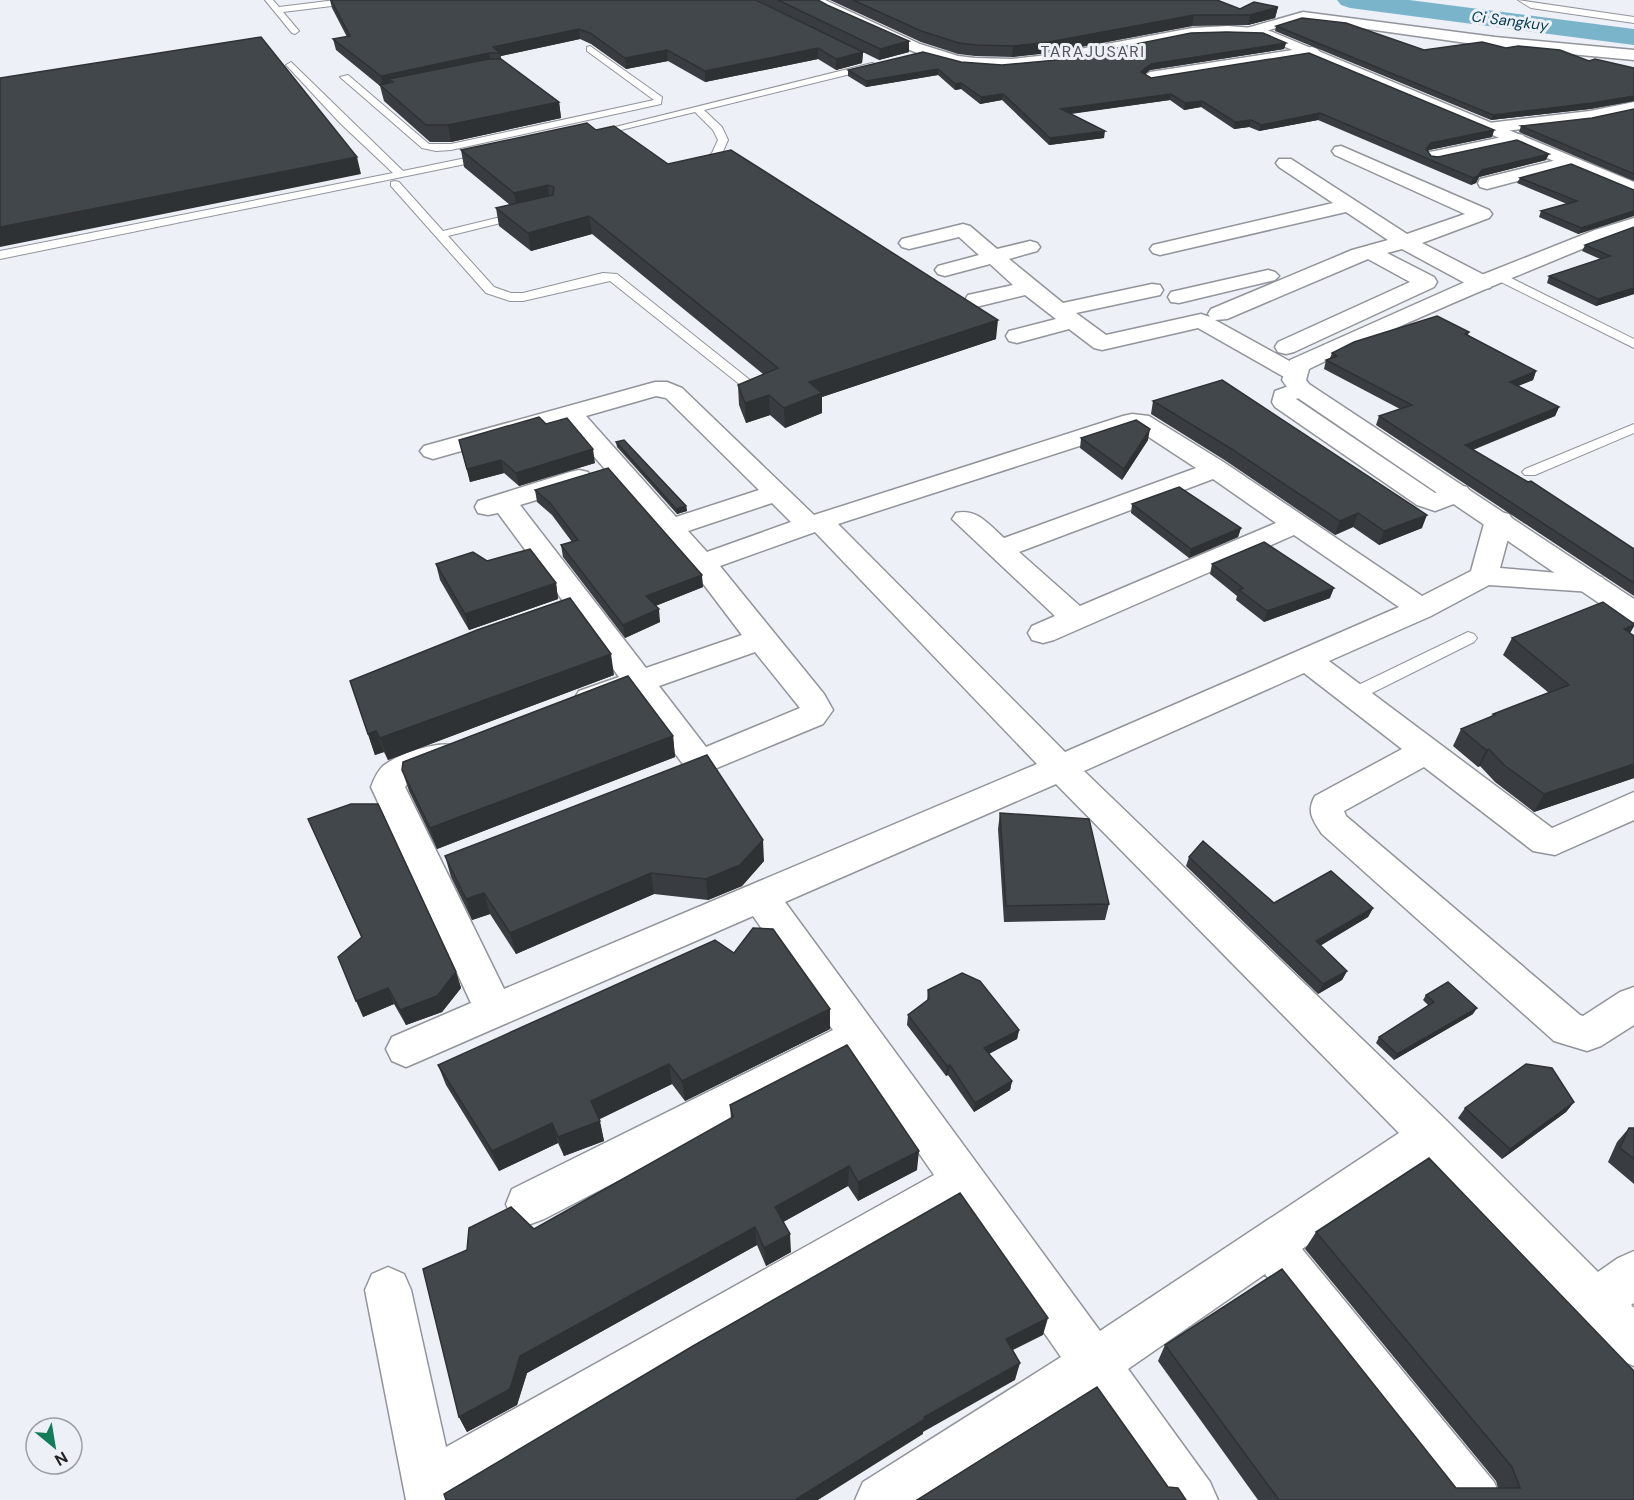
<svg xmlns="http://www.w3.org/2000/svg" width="1634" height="1500" viewBox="0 0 1634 1500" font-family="'DM Sans',sans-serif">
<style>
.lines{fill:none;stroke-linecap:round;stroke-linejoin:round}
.river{fill:#79b4cb;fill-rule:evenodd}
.service-casing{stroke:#91949a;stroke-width:2}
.minor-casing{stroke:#91949a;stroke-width:3}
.tertiary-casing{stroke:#91949a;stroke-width:3}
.service{fill:#fff;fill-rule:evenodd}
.minor{fill:#fff;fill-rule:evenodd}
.tertiary{fill:#fff;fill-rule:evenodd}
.wall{fill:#393d41}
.shaded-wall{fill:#2e3235}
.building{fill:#42474c;stroke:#2e3235;stroke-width:1.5}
.labels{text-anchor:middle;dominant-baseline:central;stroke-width:6;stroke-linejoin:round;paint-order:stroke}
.far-water-label{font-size:15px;font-style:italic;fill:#02394a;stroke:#edf0f7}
.far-quarter-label{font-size:16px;letter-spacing:1.5px;fill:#52545a;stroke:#edf0f7}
</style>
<rect width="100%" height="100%" fill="#edf0f7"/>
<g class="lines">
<path class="river" d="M1337,0H1409L1634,29V45L1350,8L1341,5Z"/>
<defs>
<path id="service" d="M265,0H273L279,7L336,0H360L356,3L283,12L299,31L295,34L292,33Z
M1518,0L1634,17V23L1531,8Z
M590,46L662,97L661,104L451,150L436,151L422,148L340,77L348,75L429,144H451L654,100L587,51V47Z
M291,62L403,171L490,153L495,156L490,159L0,259V251L393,173L340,123L288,67L286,65Z
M872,63L875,64V68L704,110L722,127L728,140L721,156L708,166L703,163L712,153L718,140L713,130L695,112L592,137L587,134Z
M395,181L399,182L443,231L525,211L529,212V216L448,236L494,287L511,293H523L603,273L617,274L760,388L758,391H748L610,281L523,301H510L486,293L391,186V182Z
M1499,272L1634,339V348L1495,279L1493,276Z
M1634,424V433L1535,475H1525L1522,472L1525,469Z
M1468,632L1474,634L1477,638L1474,642L1360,699L1353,701L1346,699L1344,695L1346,691Z"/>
<path id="minor" d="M1303,12L1495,37L1634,50V60L1495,47L1304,20L1252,35L1245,31L1247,28Z
M1312,47L1317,49L1320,52L1317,55L1150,82L1142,77L1150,72Z
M1634,102V112L1590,121L1489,133L1483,132L1480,128L1483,124L1489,123L1590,111Z
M1517,134L1523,135L1526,139L1523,143L1435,161L1429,160L1426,156L1429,152L1435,151Z
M1341,146L1489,210L1492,214L1489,218L1422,243L1490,278L1493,283L1490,288L1482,289L1474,288L1402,249L1387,253L1434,277L1437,282L1434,287L1294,352L1286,354L1278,352L1275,347L1278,342L1410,282L1368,259L1227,319L1215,320L1302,368L1306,373L1302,378L1294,380L1286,378L1198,328L1102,350L1094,348L1069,329L1017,343L1009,341L1006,336L1009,331L1056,319L1025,295L976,307L968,305L965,300L968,295L1013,285L990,264L945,276L938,274L935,270L938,266L979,255L959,237L909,249L902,247L899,243L902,239L963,224L970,226L997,249L1030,241L1037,243L1040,247L1037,251L1009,259L1063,303L1152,284L1160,285L1163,290L1160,295L1076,313L1106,335L1201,314L1210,317L1208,314L1211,309L1352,250L1388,240L1346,212L1160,255L1153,253L1150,249L1153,245L1333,203L1279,167L1276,163L1279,159H1291L1407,234L1465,214L1335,155L1332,151L1335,147Z
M1569,157L1575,158L1578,162L1575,166L1487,189L1480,187L1478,183L1480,179Z
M1268,270L1275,272L1279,276L1275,280L1179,303L1171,302L1168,297L1171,292Z
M655,382H667L682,388L814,515L1123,416L1132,414L1149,416L1225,463L1422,596L1471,571L1485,520L1489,514L1499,512L1509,514L1513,520L1500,568L1602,577L1606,583L1602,589L1592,592L1489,585L1431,616L1329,661L1552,828L1634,792V820L1555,855L1533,851L1424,767L1344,811L1346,816L1580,1015L1583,1016L1620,992L1634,987V1025L1601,1046L1587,1051L1554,1041L1322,834C1313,820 1306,812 1315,796L1402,749L1304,673L1084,771L1447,1121L1598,1272L1618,1258L1634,1251V1303L1631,1305L1634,1308V1366L1617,1359L1428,1162L1302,1249L1494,1482L1502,1500H1443L1265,1274L1128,1369L1210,1482L1218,1500H1161L1088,1396L928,1500H855L863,1482L1061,1357L958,1209L457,1497L458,1500H406L365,1290L372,1274L388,1267L404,1274L411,1290L446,1447L934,1175L854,1059L544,1219L528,1225L512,1219L506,1204L512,1189L833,1030L753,916L420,1061L406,1067L392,1061L386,1049L392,1037L471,1003L371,787C374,779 377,772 383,766C398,754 438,740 456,746L461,754C449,773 419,769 405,787L504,989L1037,764L815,532L720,566L824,694L833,710L823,724L700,775L688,771L632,695L590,710L579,707L574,699L579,691L619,677L498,513L488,515L478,513L475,507L478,501L570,472L579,470L588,472L592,478L588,484L520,505L646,668L742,635L692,569L564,422L433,459L424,456L420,451L424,446ZM656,396L666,398L759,490L676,517L586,416ZM1135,428L1196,468L1004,538C989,525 977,508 956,513L952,519L1055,616L1032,626L1028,633L1032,640L1043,643L1054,640L1294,535L1399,607L1065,752L838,524ZM1213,479L1276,523L1080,606L1019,552ZM772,503L791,522L707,552L688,531ZM755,652L800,708L706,747L659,686ZM1056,784L1399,1133L1100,1331L785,902Z
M1300,382L1308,384L1312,389L1308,394L1296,399L1435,493L1458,485L1467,487L1471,493L1467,499L1435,511L1417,505L1275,407L1272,402L1275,391Z"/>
<path id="tertiary" d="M807,0H825L920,44L958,56L975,58L1012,59L1048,55L1192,28L1228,26L1265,29L1634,182V195L1262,37C1238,35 1214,34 1190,37C1118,46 1047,75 974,68C938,64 904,48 871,33C857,27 816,10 807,0Z
M1634,218V230C1593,243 1554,261 1514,277C1445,306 1376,336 1309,369L1306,380L1309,384L1634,599V622L1624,620L1292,394L1282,380L1290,360L1474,278L1595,230Z"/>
</defs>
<use href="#service" class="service-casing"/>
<use href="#minor" class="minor-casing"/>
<use href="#tertiary" class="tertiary-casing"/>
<use href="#service" class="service"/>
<use href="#minor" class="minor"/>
<use href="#tertiary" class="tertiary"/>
</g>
<path class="wall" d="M330,0H756L863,52L862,63L836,70L818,59L705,82L668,61L626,69L591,44L580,39L501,56V59L559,102L561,118L451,142H430L384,101L380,86L336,50L333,39L347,37L332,8Z
M757,0H818L909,52L879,60Z
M830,0H1217L1240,9L1278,7L1275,18L1248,25L1192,26L1048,53L1012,57L975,56L958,54L921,42Z
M1276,26L1424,50L1506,48L1634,68V101L1590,109L1491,120L1275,31Z
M1286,43L1284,49L1150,70L1145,74L1151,78L1494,130L1492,137L1429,150L1427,151L1431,156L1546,160L1479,177L1476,183L1471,185L1318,120L1259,131L1249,127L1234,129L1201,107L1184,110L1170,100L1071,114L1104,138L1049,145L1002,100L980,104L961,89L955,90L938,75L866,87L848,76V70L961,62L1002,65Z
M1634,109V181L1519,132L1521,126L1592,118Z
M596,130L668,164L996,339L822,397V413L785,428L770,415L746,423L739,405L738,385L763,374L592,234L531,251L499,226L496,208L510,205L464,167L461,150Z
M1520,178L1634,190V216L1578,234L1539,217L1541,211L1567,204L1517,183Z
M1634,227V294L1596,306L1547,283L1549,276L1600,259L1582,251L1585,245Z
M1469,332L1468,335L1536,371L1533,380L1518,386L1559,407L1555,416L1473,450L1634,549V596L1376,425L1379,416L1400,409L1324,369L1326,360L1330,358L1332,353Z
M1153,401L1422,528L1379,545L1353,527L1335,535L1226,461L1151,414Z
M546,424L595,463L519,486L504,473L470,482L459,440Z
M1081,438L1148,440L1122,480L1080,448Z
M616,442L686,506L687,511L677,514L617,447Z
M535,490L703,587L655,606L660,622L625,638L563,557L561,545L572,542L552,515L537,502Z
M1132,504L1241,528L1238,537L1189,558L1131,513Z
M436,564L556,583L558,599L469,630L440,580Z
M1212,564L1330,598L1264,622L1236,600L1237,596L1210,574Z
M1634,626L1630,633L1634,636V778L1534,812L1495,782L1480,766L1478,767L1453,746L1461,729L1492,717L1493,714L1549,693L1503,655L1512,638Z
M614,675L388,760L384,752L375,755L350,681Z
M673,736L675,757L437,849L409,791L402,770Z
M1000,813L1109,904L1105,920L1004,922L998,829Z
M308,819L456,972L461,988L442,1012L406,1025L394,1004L363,1017L361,937Z
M445,856L764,861L742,886L708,900L654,894L516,954L490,914L472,920L451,877Z
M1189,857L1274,903L1373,908L1368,917L1320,946L1347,971L1342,980L1318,994L1186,866Z
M734,953L830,1009V1029L685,1101L672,1084L599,1119L604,1141L564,1156L558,1143L499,1171L446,1085L438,1065Z
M928,990L1019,1030L1017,1039L989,1054L1012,1081L1010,1090L974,1112L948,1075L946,1076L907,1025L908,1015L927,1001Z
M1426,995L1473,1014L1394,1060L1376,1043L1379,1037L1429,1006L1423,1000Z
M1574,1102L1566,1112L1502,1159L1458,1118L1465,1108Z
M730,1105L917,1170L858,1201L848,1186L783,1222L791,1252L766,1266L757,1245L527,1373L517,1405L467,1432L459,1417L534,1229L731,1119Z
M1629,1128H1634V1184L1608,1162L1617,1142Z
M1316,1232L1634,1500H1258L1158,1361L1165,1345L1456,1488H1498L1496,1481L1305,1249Z"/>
<path class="shaded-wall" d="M1278,7L1275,18L1248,25L1250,15Z
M1194,15L1192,26L1048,53L1012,57L1013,46Z
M579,29L580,39L501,56L500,53L493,47Z
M909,41V52L879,60L880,49Z
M1286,43L1284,49L1150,70L1140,78L1141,72L1151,64Z
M818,48V59L705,82V71Z
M667,50L668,61L626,69L625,58Z
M863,52L862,63L836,70V59Z
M489,53L491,64L393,82L389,79L391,86L383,88L381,76Z
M938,69V75L866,87V81Z
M961,83V89L955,90V84Z
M1003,94L1002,100L980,104L981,97Z
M1171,94L1170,100L1060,115L1061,109Z
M1634,96V101L1590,109L1491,120L1493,115Z
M1202,101L1201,107L1184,110L1185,103Z
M559,102L561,118L451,142L448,125Z
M1320,113L1318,120L1259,131L1261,125Z
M1251,120L1249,127L1234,129L1235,122Z
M1494,130L1492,137L1429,150L1424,156L1426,149L1431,143Z
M1105,131L1104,138L1049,145L1050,138Z
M1549,154L1546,160L1479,177L1476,183L1471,185L1473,178L1482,170Z
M357,157L361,174L0,247V227Z
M548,185L550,203L517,211L514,193Z
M1634,211L1633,216L1578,234L1581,228Z
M589,216L592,234L531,251L528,233Z
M1634,288V294L1596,306L1598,299Z
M998,320L996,339L822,397V413L785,428L784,408L809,382Z
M1536,371L1533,380L1506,391L1510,382Z
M769,395L770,415L746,423L745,403Z
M1559,407L1555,416L1461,454L1465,445Z
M1150,429L1148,440L1122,480L1124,469Z
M593,449L595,463L519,486L516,473Z
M501,460L504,473L470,482L467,469Z
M686,506L687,511L677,514L676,509Z
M1358,513L1353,527L1335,535L1340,521Z
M1427,515L1422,528L1379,545L1384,531Z
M1241,528L1238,537L1189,558L1191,549Z
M702,575L703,587L648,609L646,596Z
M556,583L558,599L469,630L465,614Z
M1334,588L1330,598L1264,622L1267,611Z
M659,609L660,622L625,638L623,625Z
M1634,625V626L1625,642L1624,629Z
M611,654L614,675L388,760L380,738Z
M376,731L384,752L375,755L368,734Z
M673,736L675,757L437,849L430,828Z
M1489,749L1480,766L1478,767L1486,750Z
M1634,764V778L1534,812L1544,794Z
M763,840L764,861L742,886L708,900L706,879Z
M651,873L654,894L516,954L510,933Z
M484,893L490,914L472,920L466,899Z
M1373,908L1368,917L1311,951L1316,941Z
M1347,971L1342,980L1318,994L1323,984Z
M456,972L461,988L442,1012L406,1025L400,1010Z
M388,988L394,1004L363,1017L356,1001Z
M1477,1008L1473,1014L1394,1060L1397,1054Z
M830,1009V1029L685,1101L682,1081Z
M1019,1030L1017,1039L982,1057L984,1048Z
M669,1064L672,1084L596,1121L591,1101Z
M950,1065L948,1075L946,1076L947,1066Z
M1012,1081L1010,1090L974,1112L975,1103Z
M1574,1102L1566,1112L1502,1159L1510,1149Z
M600,1121L604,1141L564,1156L558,1137Z
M552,1123L558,1143L499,1171L492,1151Z
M919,1151L917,1170L858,1201V1182Z
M849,1166L848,1186L776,1226L775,1207Z
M755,1227L757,1245L527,1373L517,1405L467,1432L459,1417L520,1356Z
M790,1234L791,1252L766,1266L764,1248Z
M1048,1318L1043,1335L1001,1356L1006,1339Z
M1020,1363L1015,1380L923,1432V1434L818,1500H795L924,1417Z"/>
<path class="building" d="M331,0H756L863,52L836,59L818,48L705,71L667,50L625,58L590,33L579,29L493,47L500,53H489L381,76L333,39L350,36Z
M778,0H818L827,5L909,41L880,49Z
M853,0H1217L1240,9L1254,2L1278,7L1250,15H1194L1049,42L1013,46L976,45L959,43L921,31Z
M1302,18L1346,23L1424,50L1482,42L1506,48L1518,46L1560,50L1589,61L1595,59L1634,68V96L1592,103L1493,115L1276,26Z
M1227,32L1263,33L1286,43L1151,64L1141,72L1151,78L1309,53L1494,130L1431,143L1426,149L1431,156L1438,157L1517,140L1549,154L1482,170L1478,176L1473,178L1320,113L1261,125L1251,120L1235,122L1202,101L1185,103L1171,94L1061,109L1105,131L1050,138L1003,94L981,97L961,83L955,84L938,69L866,81L848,70L923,52L961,62L1002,65L1057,60L1191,33Z
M261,37L357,157L0,227V78Z
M489,59H501L559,102L448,125H426L380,85L393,82L389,79Z
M1634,109V174L1521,126L1592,118Z
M587,123L596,130L614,126L668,164L731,150L998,320L809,382L822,393L784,408L769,395L745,403L738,385L778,368L589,216L528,233L496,208L553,195L554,187L548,185L514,193L461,150Z
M1571,164L1634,190V211L1581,228L1541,211L1577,201L1520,178Z
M1634,227V288L1598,299L1549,276L1610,256L1585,245Z
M1437,316L1469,332L1465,334L1536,371L1510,382L1559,407L1465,445L1528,482L1531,481L1634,549V583L1379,416L1412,405L1326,360L1337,356L1332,353L1354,342Z
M1222,380L1427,515L1384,531L1358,513L1340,521L1230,448L1153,401Z
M539,417L546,424L567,418L593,449L516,473L501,460L467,469L459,440Z
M1136,420L1150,429L1124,469L1081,438Z
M624,440L686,506L676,509L616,442Z
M608,468L702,575L646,596L659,609L623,625L561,545L578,540L550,503L535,490Z
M1179,487L1241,528L1191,549L1132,504Z
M1264,542L1334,588L1267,611L1239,590L1243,588L1212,564Z
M530,549L556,583L465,614L436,564L473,552L487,561Z
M570,598L611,654L380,738L376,731L368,734L350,681L477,630Z
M1603,602L1634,624V625L1624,629L1634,636V764L1544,794L1504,765L1489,749L1486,750L1461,729L1495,715L1493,714L1569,685L1512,638Z
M628,676L673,736L430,828L402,770L403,762Z
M707,755L763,840L740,865L706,879L651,873L510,933L484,893L466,899L445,856Z
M351,804H378L456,972L437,996L400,1010L388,988L356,1001L338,957L362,937L308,819Z
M1000,813L1089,819L1109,904L1006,906Z
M1203,841L1274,903L1331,871L1373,908L1316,941L1347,971L1323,984L1189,857Z
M753,928L773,929L830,1009L682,1081L669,1064L591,1101L600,1121L558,1137L552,1123L492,1151L438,1065L715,940L734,953Z
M962,973L980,981L1019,1030L984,1048L1012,1081L975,1103L950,1065L947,1066L908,1015L929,999L928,990Z
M1448,982L1477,1008L1397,1054L1379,1037L1434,1002L1426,995Z
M847,1045L919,1151L858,1182L849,1166L775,1207L790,1234L764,1248L755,1227L520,1356L510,1389L459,1417L423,1269L467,1250L469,1228L511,1207L534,1229L733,1117L730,1105Z
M1526,1064L1552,1068L1574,1102L1510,1149L1465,1108Z
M1629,1128H1634V1159L1620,1148Z
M1429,1158L1634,1371V1500H1279L1165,1345L1282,1269L1456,1488H1520L1512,1467L1316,1232Z
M960,1193L1048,1318L1006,1339L1020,1363L924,1417L925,1419L795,1500H446L444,1494L693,1346Z
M1097,1387L1168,1487L1178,1488L1186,1500H917Z"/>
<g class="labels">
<g class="far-water-label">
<text transform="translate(1510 21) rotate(7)">Ci Sangkuy</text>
</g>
<g class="far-quarter-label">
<text x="1093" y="51">TARAJUSARI</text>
</g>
</g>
<g transform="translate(54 1446) rotate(150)"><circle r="28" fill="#edf0f7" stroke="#9b9ea3" stroke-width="1.5"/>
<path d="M0-4.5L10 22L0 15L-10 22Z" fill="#117c57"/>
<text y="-9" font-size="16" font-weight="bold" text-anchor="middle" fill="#212224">N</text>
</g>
</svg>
